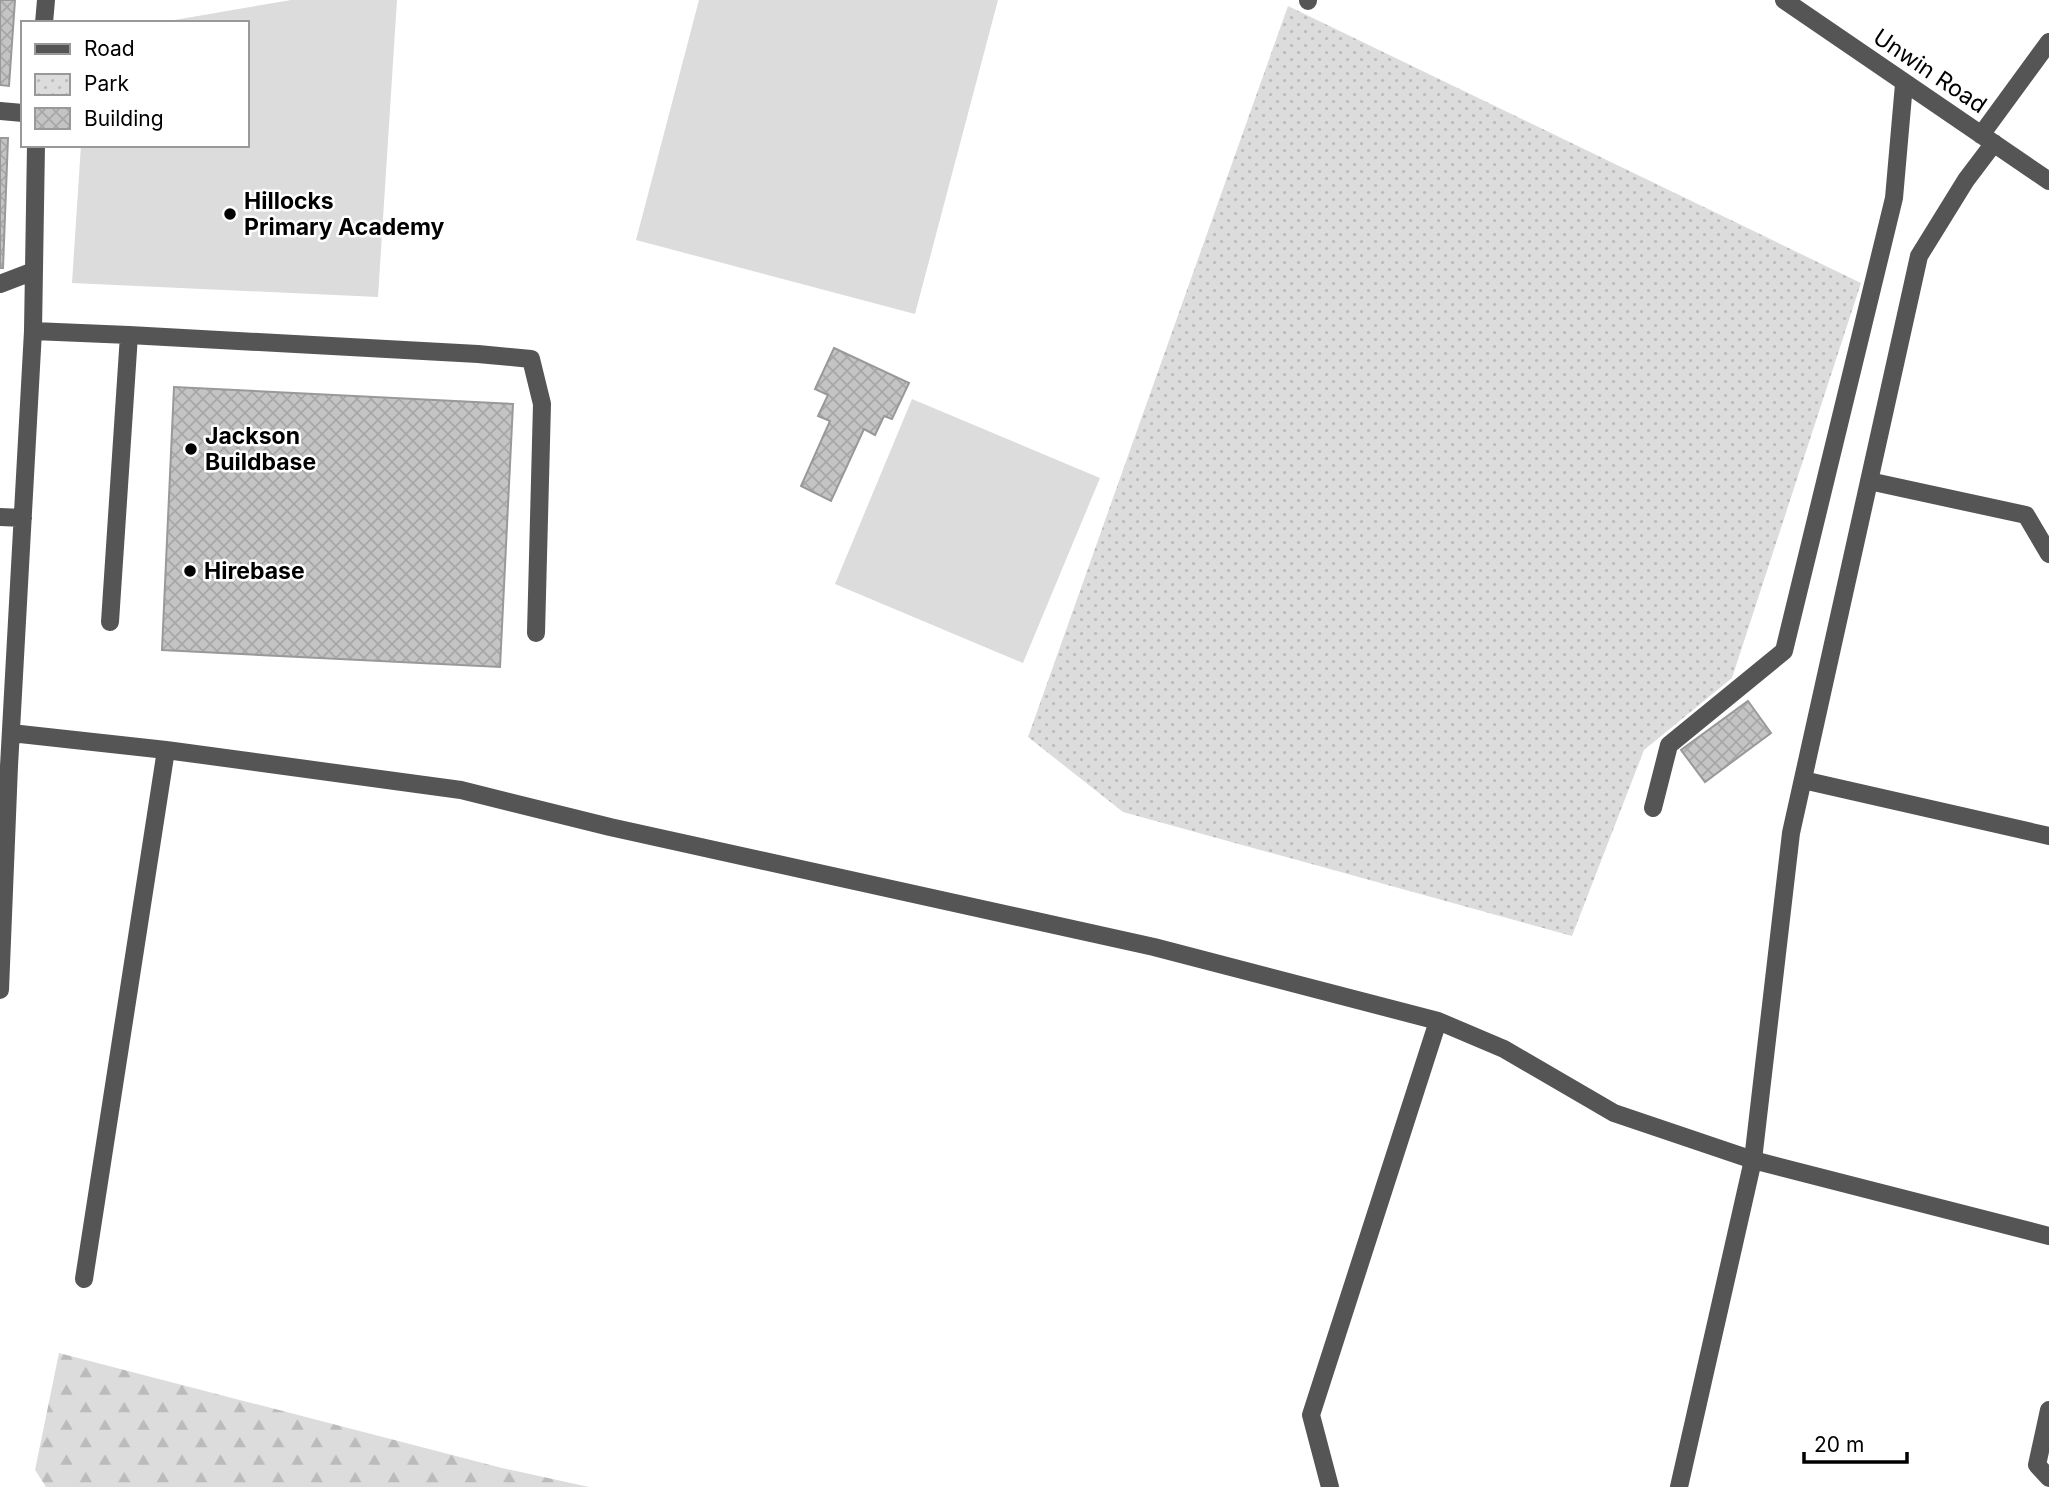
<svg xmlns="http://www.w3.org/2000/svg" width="2049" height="1487" viewBox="0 0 2049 1487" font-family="Inter,sans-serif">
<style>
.grass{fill:#dcdcdc}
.forest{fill:url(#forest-firs)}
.park{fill:url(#park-dots)}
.building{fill:url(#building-cross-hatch);stroke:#999;stroke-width:2}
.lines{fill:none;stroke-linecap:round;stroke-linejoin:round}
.minor{stroke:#555;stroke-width:18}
.poi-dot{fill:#000;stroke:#fff;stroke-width:2.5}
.labels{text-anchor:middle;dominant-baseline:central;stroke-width:5;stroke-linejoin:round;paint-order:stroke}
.street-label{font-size:23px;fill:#000;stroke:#fff}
.poi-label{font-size:23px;font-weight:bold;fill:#000;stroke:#fff;text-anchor:start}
</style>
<defs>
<pattern id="forest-firs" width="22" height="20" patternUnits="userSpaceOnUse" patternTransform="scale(1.75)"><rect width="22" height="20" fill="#dcdcdc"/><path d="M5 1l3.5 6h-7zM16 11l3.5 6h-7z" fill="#bbb"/></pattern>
<pattern id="park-dots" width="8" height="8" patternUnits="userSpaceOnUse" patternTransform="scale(1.75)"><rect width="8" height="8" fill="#dcdcdc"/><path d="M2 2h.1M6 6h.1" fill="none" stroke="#bbb" stroke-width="1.8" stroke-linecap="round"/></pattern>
<pattern id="building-cross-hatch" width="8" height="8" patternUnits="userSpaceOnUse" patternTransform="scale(1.75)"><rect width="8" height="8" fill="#c4c4c4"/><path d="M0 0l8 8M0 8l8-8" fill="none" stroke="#a7a7a7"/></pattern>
</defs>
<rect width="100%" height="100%" fill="#fff"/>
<path class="grass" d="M291,0H397L378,297L72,283L81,145H247V23H157Z
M699,0H998L915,314L636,240Z
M912,399L1100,478L1023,663L835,584Z"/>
<path class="forest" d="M59,1353L502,1468L589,1487H46L35,1470Z"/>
<path class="park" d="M1288,6L1861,283L1732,678L1644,750L1572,936L1123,812L1028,737Z"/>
<path class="building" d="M0,0H15L9,86L0,85Z
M0,138H8L3,268H0Z
M834,348L909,383L892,419L884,416L875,435L864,429L831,501L801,486L830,421L818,416L828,395L815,389Z
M174,387L513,404L500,667L162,650Z
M1748,701L1771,733L1705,782L1681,750Z"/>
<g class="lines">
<path class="minor" d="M1784,0L2049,181
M1308,1V0
M44,23L46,0
M0,111L23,113
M1981,135L2049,42
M0,284L34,271
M33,331L129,335L110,622
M129,335L478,354L531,359L542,404L536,633
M1869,481L2026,515L2049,554
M0,517L23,518
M11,733L166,750L461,790L610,827L1154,947L1438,1021L1504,1049L1614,1113L1753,1160L2049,1236
M1803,780L2049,836
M1653,808L1669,745L1784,651L1894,198L1904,84
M0,990L9,766L33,331L36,145
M84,1279L166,750
M2049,1410L2037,1465L2049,1478
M1330,1487L1311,1415L1438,1021
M1679,1487L1753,1160L1791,833L1919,256L1966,180L1994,143"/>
</g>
<g class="poi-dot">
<circle cx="230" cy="214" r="7"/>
<circle cx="191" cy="449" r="7"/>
<circle cx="190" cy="571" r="7"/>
</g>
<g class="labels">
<g class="street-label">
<text transform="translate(1930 71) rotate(34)">Unwin Road</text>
</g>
<g class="poi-label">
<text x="244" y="201">Hillocks<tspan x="244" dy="26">Primary Academy</tspan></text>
<text x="205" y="436">Jackson<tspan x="205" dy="26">Buildbase</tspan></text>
<text x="204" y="571">Hirebase</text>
</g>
</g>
<rect x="21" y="21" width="228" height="126" fill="#ffffff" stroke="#999999" stroke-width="2"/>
<rect x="35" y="44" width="35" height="10" fill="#555555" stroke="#999999" stroke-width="2"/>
<text x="84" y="56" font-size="21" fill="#000000">Road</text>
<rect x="35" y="74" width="35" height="21" fill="url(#park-dots)" stroke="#999999" stroke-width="2"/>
<text x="84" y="91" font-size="21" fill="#000000">Park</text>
<rect x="35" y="108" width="35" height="21" fill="url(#building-cross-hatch)" stroke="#999999" stroke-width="2"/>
<text x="84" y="126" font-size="21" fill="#000000">Building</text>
<path d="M1804 1452v10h103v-10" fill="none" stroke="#000000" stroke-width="3.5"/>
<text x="1814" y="1452" font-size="21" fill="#000000" stroke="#ffffff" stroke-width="5" paint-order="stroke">20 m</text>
</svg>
